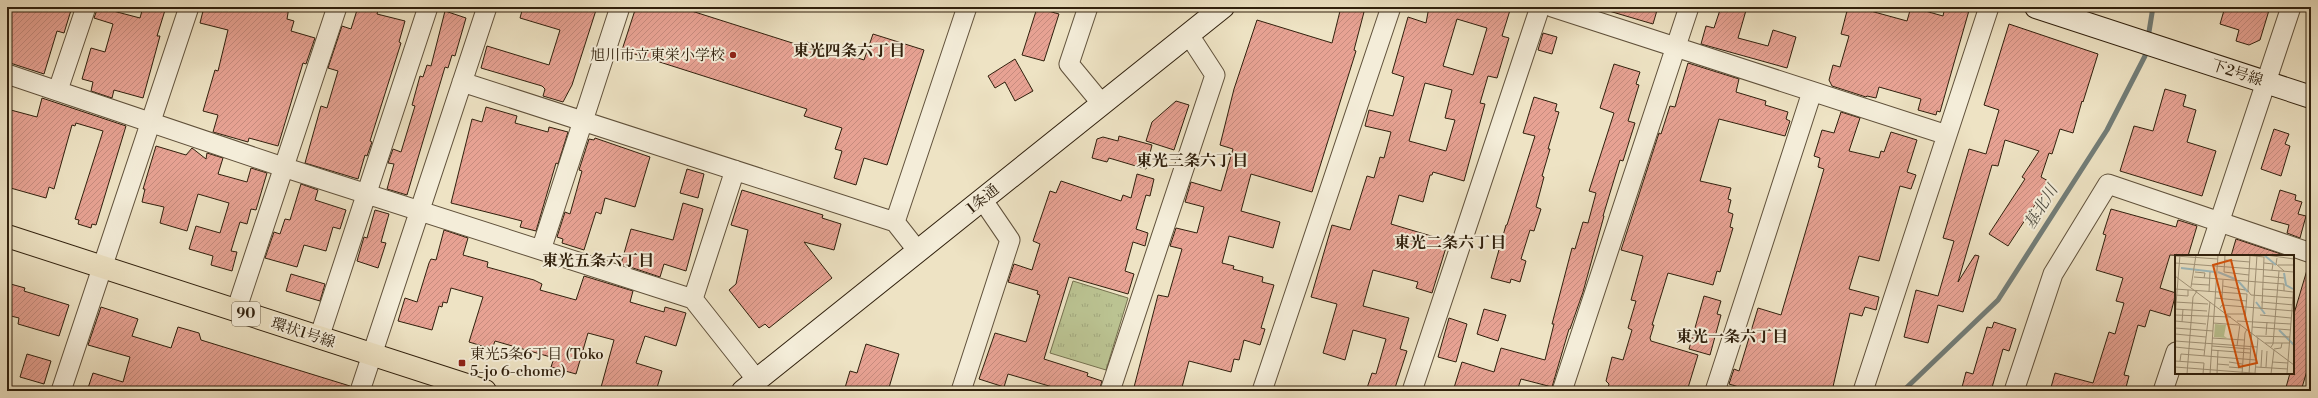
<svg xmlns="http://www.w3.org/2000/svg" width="2318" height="398" viewBox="0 0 2318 398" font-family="'Libre Bodoni','Noto Serif JP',serif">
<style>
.park{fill:url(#park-tufts);stroke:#767250}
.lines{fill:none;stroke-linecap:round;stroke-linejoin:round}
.stream{stroke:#727d78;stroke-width:5}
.building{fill:url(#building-hatch);stroke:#30200d;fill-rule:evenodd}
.street-casing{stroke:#60513b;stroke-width:21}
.secondary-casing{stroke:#30200d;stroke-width:24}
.primary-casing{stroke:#30200d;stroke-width:24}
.street{stroke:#f4edd9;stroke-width:19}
.secondary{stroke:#f4edd9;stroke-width:22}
.primary{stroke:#eee3c4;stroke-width:22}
.poi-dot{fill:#8f2418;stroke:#f4edd9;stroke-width:1.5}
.labels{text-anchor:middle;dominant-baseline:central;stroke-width:4;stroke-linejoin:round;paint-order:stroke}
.shield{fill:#f4edd9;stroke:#6b5e4a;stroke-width:1}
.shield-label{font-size:14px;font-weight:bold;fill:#30200d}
.poi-label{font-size:15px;fill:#30200d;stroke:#f4edd9;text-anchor:end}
.street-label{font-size:15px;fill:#30200d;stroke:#f4edd9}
.neighbourhood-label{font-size:16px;font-weight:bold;fill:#30200d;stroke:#f4edd9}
.water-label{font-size:16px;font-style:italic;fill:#514e42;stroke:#f4edd9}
.inset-river{fill:none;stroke:#9ebbbf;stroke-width:2}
.inset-road{fill:none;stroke:#a2957b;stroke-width:1}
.view{fill:#d6530c;fill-opacity:0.15;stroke:#d6530c;stroke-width:2}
.inset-edge{fill:none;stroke:#30200d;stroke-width:2}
</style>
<defs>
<pattern id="park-tufts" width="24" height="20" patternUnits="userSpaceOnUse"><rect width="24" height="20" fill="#bbc392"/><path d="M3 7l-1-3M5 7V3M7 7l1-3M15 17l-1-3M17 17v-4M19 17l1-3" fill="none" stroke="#a1a77d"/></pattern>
<pattern id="building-hatch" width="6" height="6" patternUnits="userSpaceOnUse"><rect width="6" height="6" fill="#e7a293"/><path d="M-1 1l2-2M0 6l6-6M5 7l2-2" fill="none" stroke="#c68b7e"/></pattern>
</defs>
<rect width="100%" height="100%" fill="#eee3c4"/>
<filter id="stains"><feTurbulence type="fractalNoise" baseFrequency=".005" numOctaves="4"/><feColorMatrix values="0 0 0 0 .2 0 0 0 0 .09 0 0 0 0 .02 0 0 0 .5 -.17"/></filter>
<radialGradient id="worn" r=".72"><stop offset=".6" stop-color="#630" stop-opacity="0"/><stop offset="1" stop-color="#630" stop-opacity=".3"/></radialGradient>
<path class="park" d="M1073,281L1128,298L1106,370L1050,353Z"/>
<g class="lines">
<path class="stream" d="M2148,38L2153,7
M1903,391L1998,300L2107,130L2145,56L2146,48"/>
</g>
<path class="building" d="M7,7H72L64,33L57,31L44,74L7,62Z
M98,7L140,18L143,7H166L157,36H160L143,98L114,90L112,98L91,91L93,82L82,79L91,48L105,52L113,24L94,18Z
M204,7H289L287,19L294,21L291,31L315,38L306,64L303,63L278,146L249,138L248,142L213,132L218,115L203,111L215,70L218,71L228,30L200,23Z
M358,7H379L377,14L405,21L399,42L401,43L370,141L372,142L367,156L365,155L358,179L305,163L321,106L327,108L338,71L328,68L342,26L351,29Z
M523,7H597L572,85L563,102L543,96L545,89L542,86L481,68L487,46L549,65L560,30L520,18Z
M636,7H679L805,47L807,42L864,60L873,34L924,50L887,165L864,158L856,185L834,178L842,151L835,149L842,128L804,116L807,109L622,50Z
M1341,7H1357V10L1364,12L1354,50L1356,51L1312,192L1251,174L1241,211L1280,222L1273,248L1229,236L1222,263L1234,266L1233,269L1263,277L1262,282L1274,285L1261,328L1265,329L1260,345L1244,340L1239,360L1234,359L1231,372L1189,361L1181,391H1133L1158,295L1168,297L1182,249L1170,246L1176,228L1197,233L1204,207L1185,202L1191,182L1221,191L1233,149L1220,145L1234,89L1257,20L1332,43Z
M1429,7H1511L1502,36L1509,38L1497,78L1488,76L1480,103L1485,104L1464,181L1433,172L1432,175H1430L1423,202L1399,195L1391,224L1448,241L1432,293L1416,288L1418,282L1373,270L1363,306L1409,318L1400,349L1407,351L1394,391H1366L1372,373L1376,374L1386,339L1353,330L1345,360L1323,353L1337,304L1311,297L1332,225L1350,230L1367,176L1374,178L1380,157L1384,158L1391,132L1365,126L1369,110L1393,116L1404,77L1392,73L1408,17L1426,23ZM1457,19L1487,28L1473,75L1443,66ZM1425,83L1452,90L1445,118L1455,120L1446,151L1409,141Z
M1609,7H1658L1653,24L1609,11Z
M1721,7H1747L1738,38L1768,46L1773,30L1796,37L1787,68L1701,44L1706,26L1714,28Z
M1848,7H1868L1867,10L1907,21L1911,7L1943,16L1945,7H1970L1940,112L1937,111L1936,115L1918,110L1921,99L1879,87L1876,98L1867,96L1866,97L1832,86L1829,80L1833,65L1840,67L1849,36L1841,34Z
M2225,7H2270L2260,40L2249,45L2236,41L2239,30L2220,24Z
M1037,8L1059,14L1044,61L1022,55Z
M445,11L466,18L455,56L452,55L448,68L445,67L407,195L387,189L394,164L388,163L393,149L401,152L415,106L412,105L420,76L423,77L427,65L431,66Z
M2009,24L2098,54L2083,102L2082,101L2073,133L2060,129L2052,154L2049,153L2041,177L2050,182L2008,246L1989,234L2025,179L2022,177L2039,151L2005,140L1998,166L1992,165L1958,282L1975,255L1979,256L1963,312L1938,305L1928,343L1904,337L1916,290L1938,296L1954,241L1943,238L1969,149L1986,154L1999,110L1984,105Z
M1543,33L1557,37L1552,54L1538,50Z
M1015,59L1033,91L1015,101L1005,82L995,88L988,76Z
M1688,63L1739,79L1736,92L1766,101L1765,105L1788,112L1786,119L1790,121L1785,136L1719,119L1700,181L1731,188L1728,199L1731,200L1728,212L1733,214L1730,227L1733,228L1720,272L1717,271L1713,285L1668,273L1652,325H1654L1650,338L1651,341L1698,355L1687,391H1607L1609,384L1606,381L1612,357L1623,360L1632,330L1628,328L1636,301L1631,300L1643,256L1621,250L1659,133L1661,134L1670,106L1675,107Z
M1614,64L1640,72L1636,84L1639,85L1628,121L1635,123L1623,161L1620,160L1603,216H1604L1583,292L1570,329H1569L1552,387L1521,379L1517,391H1453L1462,362L1494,372L1501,348L1545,360L1554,324H1552L1572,248L1575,249L1583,222L1588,223L1596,193L1589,191L1614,113L1600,108Z
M2165,89L2186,95L2183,106L2196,110L2187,142L2216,151L2202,196L2120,171L2134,126L2153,131Z
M1534,97L1557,104L1555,111L1559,112L1548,149H1550L1542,176L1544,177L1536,207L1541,209L1534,231L1530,230L1521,259L1526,261L1520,282L1511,279L1510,283L1491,278L1506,225H1507L1535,136L1523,133Z
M42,98L126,126L96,225L92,224L91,228L78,224L79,220L75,219L103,131L76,123L75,126L72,125L54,189L49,187L46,198L7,187V109L37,117Z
M1176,101L1189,105L1174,150L1146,141L1152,122Z
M486,107L517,116L515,123L548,132L549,127L568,132L558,164L556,163L536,231L520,227L522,221L451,203L472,119L482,122Z
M1841,112L1860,118L1849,151L1879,158L1881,151L1884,152L1891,132L1917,140L1907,172L1916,175L1911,189L1900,186L1879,261L1859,256L1849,289L1879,297L1876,310L1865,307L1862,316L1850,313L1832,391H1752L1729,384L1734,369L1739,371L1758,308L1781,315L1824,169L1818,167L1820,158L1814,156L1822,130L1834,133Z
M2274,129L2289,134L2285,144L2290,146L2281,176L2261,169Z
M1119,136L1152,145L1146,169L1109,158L1107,162L1092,158L1097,139L1103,137L1118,141Z
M595,138L650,157L635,207L605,198L601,214L596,212L584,250L562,243L563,239L557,237L565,212L570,214L582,171L579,170L589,139L594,140Z
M156,146L186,155L192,148L206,159L207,153L223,158L218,174L247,182L251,168L267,173L256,210L251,209L247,224L240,222L231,251L237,252L232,271L211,265L213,256L189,249L196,226L220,233L229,203L198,194L187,231L160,223L164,207L142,202L145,189H143Z
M687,169L704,174L698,198L680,193Z
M1137,174L1154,179L1150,196L1146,195L1136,229L1148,233L1145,246L1133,242L1125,271L1134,274L1128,294L1069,277L1044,359L1088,373L1087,376L1102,381L1099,391H1055L1056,388L1008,374L1004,387L979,379L995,333L1026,342L1040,295L1037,294L1038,291L1008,282L1014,264L1032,270L1040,244L1033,241L1050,191L1056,193L1061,181L1121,201L1123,195L1131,198Z
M301,184L318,190L315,200L346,210L340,229L333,227L326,251L304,245L297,267L265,258L274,232L280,234L285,219L290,220Z
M742,190L823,215L822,218L841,224L834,250L804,242L832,278L769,328L765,324L759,328L729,290L736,284L748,230L731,225Z
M2280,190L2296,195L2295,200L2302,202L2298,214L2306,216L2300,238L2287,233L2289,225L2271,220Z
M683,203L703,209L686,271L664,264L660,277L621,264L631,229L673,240Z
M2111,209L2176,227L2178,220L2197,226L2188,256L2170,255L2160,288L2176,293L2170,316L2150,310L2145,327L2138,325L2124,375L2129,376L2125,391H2050L2055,373L2093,383L2109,332L2115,334L2124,303L2116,301L2123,278L2096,270L2106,235L2103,234Z
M375,210L389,214L381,242L386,243L378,268L357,261L364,237L367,238Z
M444,230L468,238L463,255L488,262L487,267L534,280L542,284L540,290L576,300L584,276L633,291L630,302L664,312L665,307L686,313L676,346L645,336L636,363L662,371L656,391H600L614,340L588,333L576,374L551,367L554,358L495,341L492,349L469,342L483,297L451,288L447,303L443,302L442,307L439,306L432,330L398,321L405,298L417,302L429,263L431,259L436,260Z
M2236,239L2281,254V256H2231Z
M2307,270L2311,271V357L2301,391H2285L2290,373H2293V317Z
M291,274L325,284L320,301L286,291Z
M7,283L25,288L24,291L69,305L59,336L18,324L19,318L7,315Z
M1704,296L1721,301L1717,314L1721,315L1710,355L1689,349Z
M101,307L138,319L132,336L171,348L178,327L199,333L201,340L350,386L349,391H87L93,373L123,382L130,357L88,345Z
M1484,309L1506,315L1498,341L1477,334Z
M1449,318L1467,324L1456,362L1438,357Z
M1994,322L2016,329L2009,351L2003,349L1991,391H1961L1966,372L1973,374L1987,327L1992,328Z
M866,344L899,354L888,391H844L850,371L857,373Z
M27,354L51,361L44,384L20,377Z"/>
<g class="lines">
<defs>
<path id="street" d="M1088,7L1069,64L1102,104
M1552,7L1947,135
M7,74L283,167L693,299L757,380
M462,82L895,222L917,250
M58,90L86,7
M895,222L967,7
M541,250L620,7
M2208,256L2291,7
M693,299L735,170
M236,311L337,7
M319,338L428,7
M61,391L189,7
M360,391L487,7
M961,391L1010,240L982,199
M1110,391L1215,75L1189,35
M1262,391L1391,7
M1412,391L1540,7
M1562,391L1689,7
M1715,391L1812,92
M1863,391L1989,7
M2014,391L2053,274L2108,184L2311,253
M2163,391L2176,352"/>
<path id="secondary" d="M2036,7L2311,97
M743,391L1223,7"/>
<path id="primary" d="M7,236L485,391"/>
</defs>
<use href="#street" class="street-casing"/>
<use href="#secondary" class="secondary-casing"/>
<use href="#primary" class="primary-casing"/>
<use href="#street" class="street"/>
<use href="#secondary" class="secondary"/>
<use href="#primary" class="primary"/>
</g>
<g class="poi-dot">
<circle cx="733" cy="55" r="4"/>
<rect x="458" y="359" width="8" height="8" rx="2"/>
</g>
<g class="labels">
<rect class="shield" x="232" y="302" width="28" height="24" rx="3"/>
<g class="shield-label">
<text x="246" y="314">90</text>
</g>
<g class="poi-label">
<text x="725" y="55">旭川市立東栄小学校</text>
<text x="470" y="354" text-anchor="start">東光5条6丁目 (Toko<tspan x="470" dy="17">5-jo 6-chome)</tspan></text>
</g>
<g class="street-label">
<text transform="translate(2237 73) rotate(18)">下2号線</text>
<text transform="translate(983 199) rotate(-39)">1条通</text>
<text transform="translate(303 333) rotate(18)">環状1号線</text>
</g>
<g class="neighbourhood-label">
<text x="849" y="51">東光四条六丁目</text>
<text x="1192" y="161">東光三条六丁目</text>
<text x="1450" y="243">東光二条六丁目</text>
<text x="598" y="261">東光五条六丁目</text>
<text x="1732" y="337">東光一条六丁目</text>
</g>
<g class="water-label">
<text transform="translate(2041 207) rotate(-58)">基北川</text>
</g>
</g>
<g transform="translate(2175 255)">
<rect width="119" height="119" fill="#eee3c4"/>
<path d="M40,69L51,70L49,81L52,83L39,82Z" fill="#bbc392"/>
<path class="inset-river" d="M89,0L101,10M6,13L40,17M43,17L60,24M109,18L111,30L118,34M63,26L73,37M81,47L90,59M104,75L119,90"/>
<path class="inset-road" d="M50,0L49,17L74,20M70,0L89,2L87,53M75,0L73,36L76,40L118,43M91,0L119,4M0,1L43,4M102,3L101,9L109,16M50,5L75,7M0,8L119,17M89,8L98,9L97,15M103,10H119M20,17L30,18L29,23M0,21L119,110M88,21L109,23M19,22L109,29V36M17,29L34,30M48,31L70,35M16,32L21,0M0,34L72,39L70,65M87,34L102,35M102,35L118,37M34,37L35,17M0,40L13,41V35M40,43L72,46M47,44L48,25M0,47L33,49M86,47L119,50M45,53L47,50L119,56M0,54L32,56M52,59H71M0,60L56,62M85,60L116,63M0,61L5,0M0,66L31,69M62,66L116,69M7,67L8,54M38,68L64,70M77,72L116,75M0,73L38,76M0,79L31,82M91,80L92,67M81,81L115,82M37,83L69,85M0,86L82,92M90,88H115M37,91L75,94M62,91L65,69M0,92L29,95M96,92L98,89L104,16M99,94L106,93L107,88M36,95L75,98M29,101L35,47M0,106L29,108L28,119M5,106L6,99L81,105M54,107L67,109M97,107L113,108M42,109L54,110M0,112L90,119M54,112L67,113M81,112L113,114M86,112L87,95M91,112L92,96M80,118L83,83M12,119L18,42L22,36M35,119L43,0M42,119L43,95M67,119L70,78L72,74M74,119L82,0M96,119L99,95M112,119L119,29"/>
<path class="view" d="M56,5L82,108L64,112L38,10Z"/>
<rect width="119" height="119" class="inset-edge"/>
</g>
<rect width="2318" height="398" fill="none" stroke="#eee3c4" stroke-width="24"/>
<rect x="8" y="8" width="2302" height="382" fill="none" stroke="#30200d" stroke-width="2"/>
<rect x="12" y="12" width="2294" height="374" fill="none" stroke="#30200d"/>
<rect width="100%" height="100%" filter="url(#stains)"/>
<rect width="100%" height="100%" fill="url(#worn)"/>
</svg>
